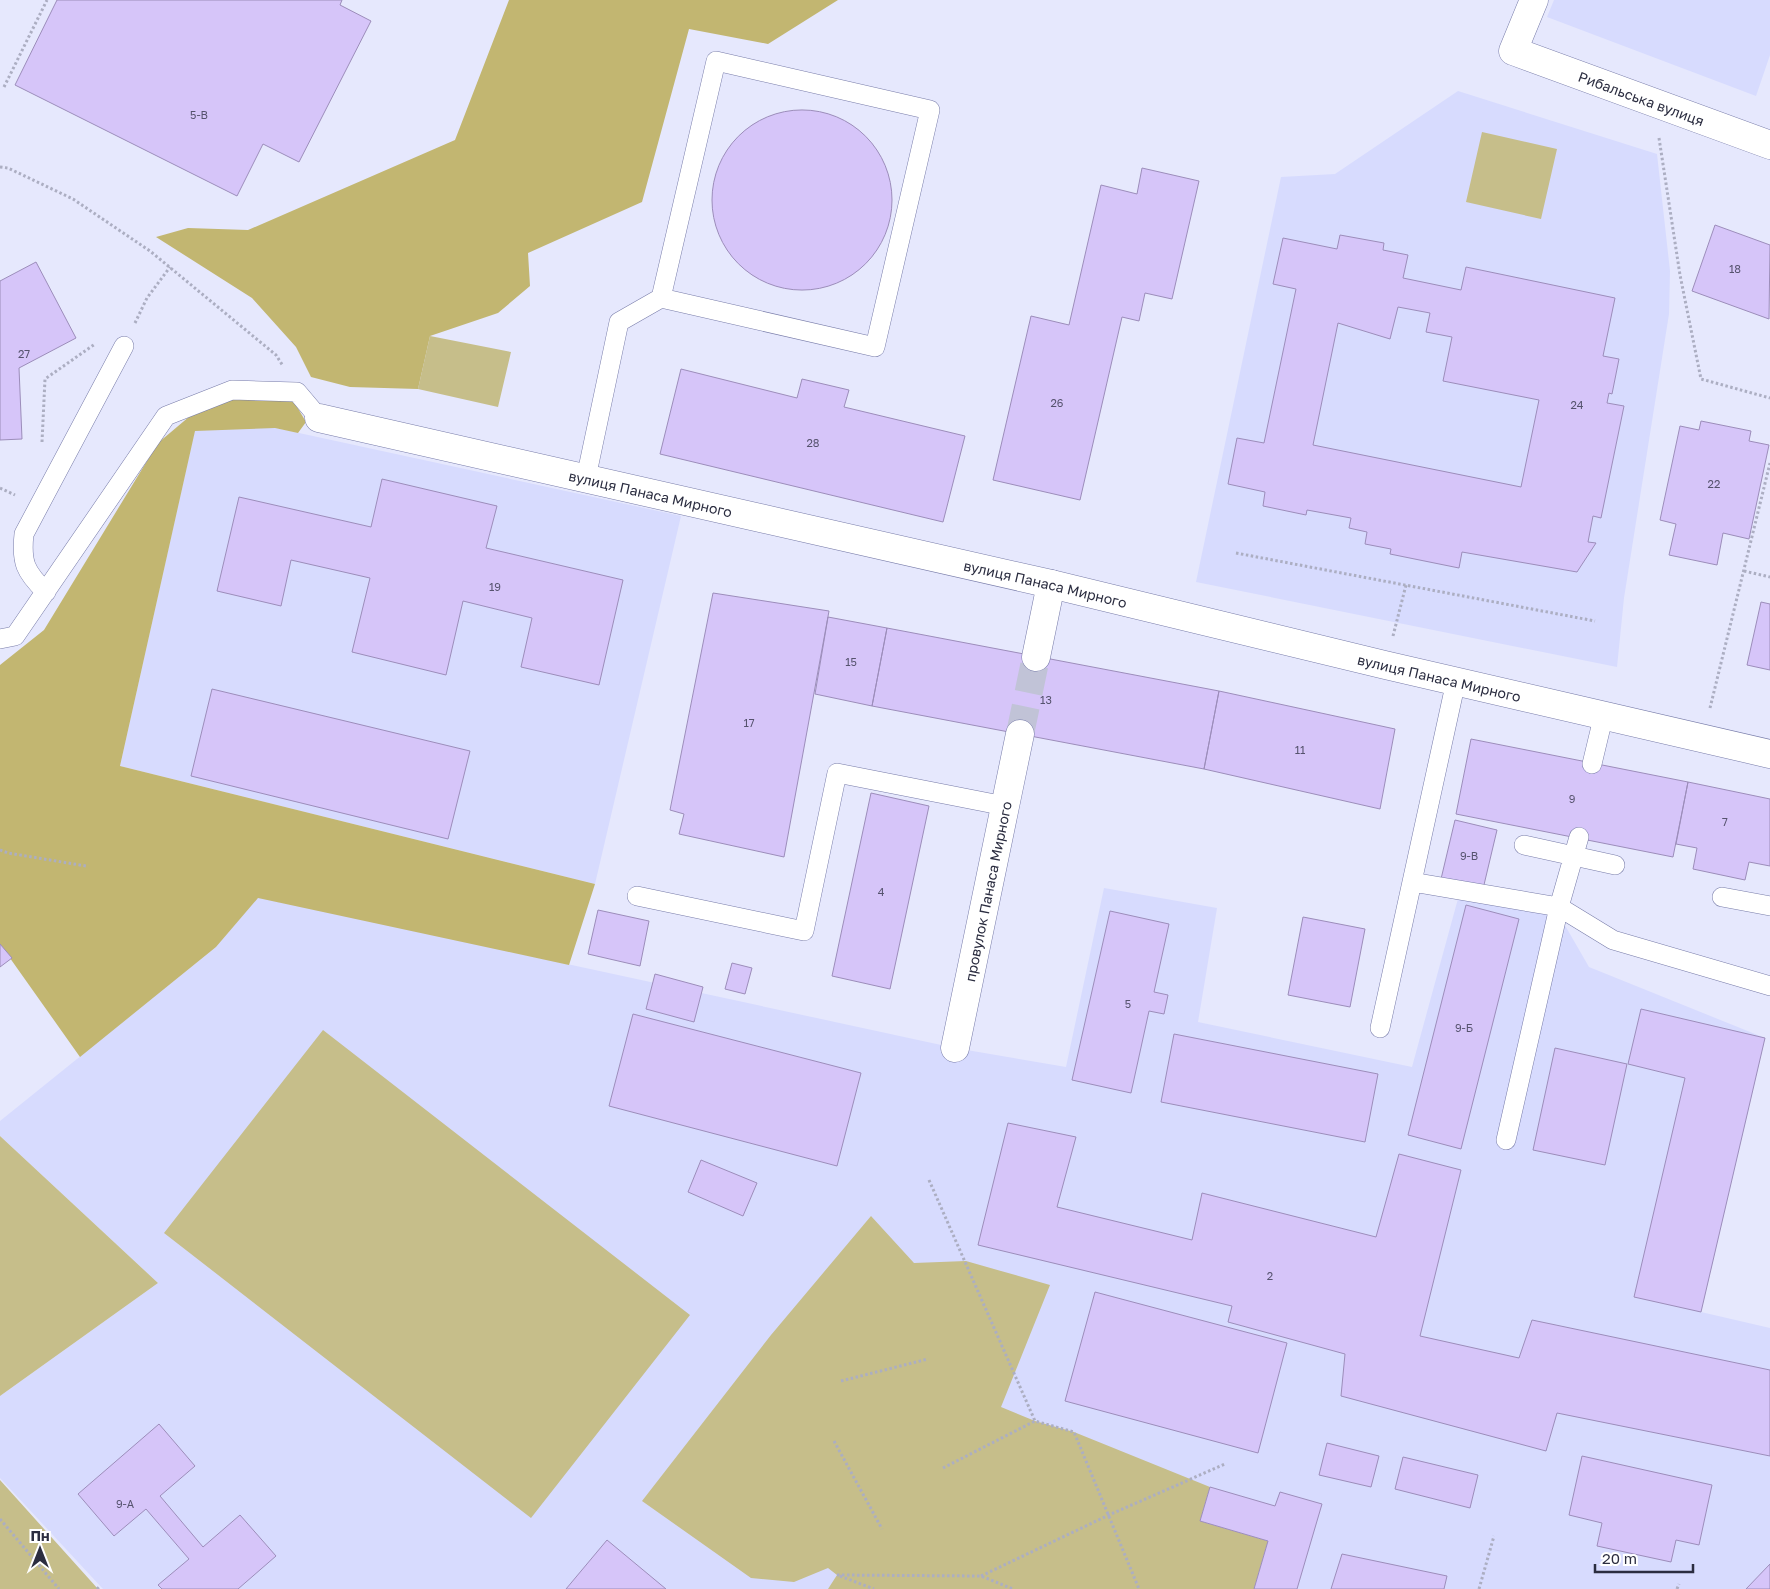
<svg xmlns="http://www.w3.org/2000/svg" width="1770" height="1589" viewBox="0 0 1770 1589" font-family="'Golos Text',sans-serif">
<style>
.built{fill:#d7dbfe}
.green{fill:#c6be8a}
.forest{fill:#c2b671}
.building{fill:#d6c5f9;stroke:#9c8dba;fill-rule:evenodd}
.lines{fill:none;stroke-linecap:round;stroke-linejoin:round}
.minor-tunnel{stroke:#c1c3d7;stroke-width:28;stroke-dasharray:28 14;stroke-linecap:butt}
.service-casing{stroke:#787ca9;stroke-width:20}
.minor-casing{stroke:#787ca9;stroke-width:29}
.path{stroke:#acaec2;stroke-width:3;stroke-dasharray:2.5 2.5;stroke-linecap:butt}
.service{stroke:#fff;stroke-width:19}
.minor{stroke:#fff;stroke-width:28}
.labels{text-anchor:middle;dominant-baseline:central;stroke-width:4;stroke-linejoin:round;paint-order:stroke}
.number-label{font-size:11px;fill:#56536e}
.street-label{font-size:14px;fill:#2b2d40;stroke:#fff}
</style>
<rect width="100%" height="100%" fill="#e6e8fd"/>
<path class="built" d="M1554,0H1770V55L1756,96L1547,17Z
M1458,91L1657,154L1670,271L1669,314L1624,598L1617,667L1196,582L1281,177L1335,174Z
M246,403L276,428L681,516L595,884L120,766L195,430Z
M1104,888L1217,908L1198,1022L1412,1067L1459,895L1559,915L1589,967L1765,1038L1701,1312L1770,1328V1589H103L0,1478V1396L158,1283L0,1136V1121L216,947L258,897L955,1048L1066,1067Z"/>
<path class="green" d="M1482,132L1557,149L1541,219L1466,202Z
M430,336L511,352L498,407L418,389Z
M323,1030L690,1315L531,1518L164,1233Z
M0,1136L158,1283L0,1396Z
M871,1216L914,1263L966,1261L1050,1285L1001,1407L1035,1421L1074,1432L1210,1487L1200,1521L1268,1541L1254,1589H828L837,1575L828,1568L794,1582L751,1578L642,1501L771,1335Z
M0,1480L98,1589H0Z"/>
<path class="forest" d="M509,0H838L768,44L689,29L642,202L528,253L530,286L498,313L430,336L418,389L350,387L311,377L296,347L252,298L156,237L188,228L248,230L455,140Z
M242,396L293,400L306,422L298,433L275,428L195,431L120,766L595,884L569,965L258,898L216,947L80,1057L0,944V665L44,630L158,443L190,416Z"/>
<path class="building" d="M57,0H342L340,5L371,21L299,162L263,144L237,196L15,85Z
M712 200a90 90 0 1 1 180 0a90 90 0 1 1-180 0Z
M1142,168L1199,181L1172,299L1145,293L1139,321L1122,317L1080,500L993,480L1031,316L1069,325L1101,185L1137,194Z
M1715,225L1770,245L1769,319L1692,291Z
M1340,235L1384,243L1383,250L1408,255L1403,278L1461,290L1466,267L1615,298L1603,356L1619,359L1612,394L1609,393L1607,403L1624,406L1601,518L1593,516L1588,542L1596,543L1577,572L1462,552L1459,568L1390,554L1391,549L1365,544L1367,532L1349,528L1351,518L1307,510L1306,515L1263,506L1265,492L1228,484L1237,438L1264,443L1296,289L1273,284L1283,238L1337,249ZM1398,307L1430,313L1426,332L1452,337L1443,381L1539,400L1521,487L1313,445L1338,323L1390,339Z
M36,262L76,338L19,368L22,439L0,440V281Z
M681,369L797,398L802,379L849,390L844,407L965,436L943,522L660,454Z
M1701,421L1751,431L1749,441L1769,445L1749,539L1723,533L1717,565L1669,555L1676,524L1660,520L1680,426L1699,430Z
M382,479L497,506L486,548L623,580L599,685L521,667L532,618L463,601L446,675L352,652L370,578L291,560L281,606L217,591L239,497L371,527Z
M713,593L829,611L784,857L679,834L684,814L670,810Z
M1761,602L1770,604V670L1747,665Z
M828,617L887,628L872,706L815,694Z
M887,628L1219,691L1204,769L872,706Z
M212,689L470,751L448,839L191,776Z
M1219,691L1395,729L1380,809L1204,769Z
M1471,739L1688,782L1673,857L1456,814Z
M1688,782L1770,799V866L1749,862L1745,880L1693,869L1697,848L1676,844Z
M871,793L929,806L890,989L832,976Z
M1455,820L1497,830L1483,889L1441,879Z
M1466,905L1519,919L1461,1149L1408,1135Z
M598,910L649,921L640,966L588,954Z
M1110,911L1169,924L1154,992L1168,995L1164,1014L1149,1011L1131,1093L1072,1080Z
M1303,917L1365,929L1350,1007L1288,995Z
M0,944L12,958L0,967Z
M732,963L752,968L745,994L725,989Z
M655,974L703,987L694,1022L646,1009Z
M1641,1009L1765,1038L1701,1312L1634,1297L1685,1078L1628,1064Z
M633,1014L861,1073L837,1166L609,1106Z
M1174,1034L1378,1074L1365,1142L1161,1102Z
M1555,1048L1627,1064L1605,1165L1533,1150Z
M1008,1123L1076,1137L1057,1207L1192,1240L1202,1193L1376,1237L1399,1154L1461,1170L1420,1336L1519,1358L1532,1320L1770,1370V1456L1557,1413L1546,1451L1341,1396L1345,1354L1228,1322L1232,1306L978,1245Z
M701,1160L757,1183L743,1216L688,1192Z
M1095,1292L1287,1343L1258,1453L1065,1401Z
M159,1424L195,1466L160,1496L203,1547L240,1515L276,1556L238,1589H162L158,1585L189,1559L146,1509L114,1536L78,1494Z
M1327,1443L1379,1456L1371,1487L1319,1475Z
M1582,1456L1712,1485L1699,1545L1676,1540L1671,1562L1597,1546L1602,1523L1569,1515Z
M1403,1457L1478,1475L1470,1508L1395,1489Z
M1210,1487L1275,1506L1280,1492L1322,1504L1297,1589H1254L1268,1541L1200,1521Z
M607,1540L666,1589H566Z
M1342,1554L1447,1576L1444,1589H1331Z
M1770,1564V1589H1746Z"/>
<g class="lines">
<path class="minor-tunnel" d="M1020,734L1036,657"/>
<defs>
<path id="service" d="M716,61L930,110L875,347L661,298Z
M586,478L619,322L661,298
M46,592C25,572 21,562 24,534L124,346
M0,639L15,636L166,416L232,390L297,392L319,418
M1592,764L1604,714
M1524,845L1615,865
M1412,882L1559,907L1579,837
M637,896L804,931L837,773L1005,806
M1722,897L1770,906
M1380,1028L1456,681
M1506,1140L1559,907L1613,940L1770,986"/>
<g id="minor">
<path id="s1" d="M1534,0L1513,51L1770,145"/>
<path id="s2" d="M319,418L1051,584L1385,665L1770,754"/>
<path d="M1036,657L1051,584"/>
<path id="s3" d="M955,1048L1020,734"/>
</g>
</defs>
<use href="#service" class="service-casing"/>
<use href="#minor" class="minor-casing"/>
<path class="path" d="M4,87L47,0
M1659,138L1680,275L1701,379L1770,398
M0,167L8,168L73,199L150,251L276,355L283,366
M135,323L147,298L170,267
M42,442L45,379L95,344
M0,488L15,495
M1236,553L1595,621
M1744,571L1770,577
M1393,636L1406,585
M1710,708L1770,463
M0,850L8,853L86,866
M929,1180L1035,1421L1074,1432L1139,1589
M841,1381L928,1359
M834,1441L882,1529
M943,1468L1035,1421
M0,1519L59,1589
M837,1575L981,1576L1013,1589
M840,1576L874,1589
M981,1576L1109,1515L1225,1464
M97,1589L100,1586
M1479,1589L1494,1536
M1677,1589L1679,1584"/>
<use href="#service" class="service"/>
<use href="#minor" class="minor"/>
</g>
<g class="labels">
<g class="number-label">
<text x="199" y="114">5-В</text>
<text x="1735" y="268">18</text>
<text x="24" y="353">27</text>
<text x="1057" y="402">26</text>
<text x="1577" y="404">24</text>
<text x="813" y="442">28</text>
<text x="1714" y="483">22</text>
<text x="495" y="586">19</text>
<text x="851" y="661">15</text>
<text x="1046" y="699">13</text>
<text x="749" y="722">17</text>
<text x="1300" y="749">11</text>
<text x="1572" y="798">9</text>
<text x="1725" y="821">7</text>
<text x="1469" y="855">9-В</text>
<text x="881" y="891">4</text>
<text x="1128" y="1003">5</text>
<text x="1464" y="1027">9-Б</text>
<text x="1270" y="1275">2</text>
<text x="125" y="1503">9-А</text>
</g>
<g class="street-label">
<text stroke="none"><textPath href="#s1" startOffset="192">Рибальська вулиця</textPath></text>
<text stroke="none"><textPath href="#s2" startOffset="340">вулиця Панаса Мирного</textPath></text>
<text stroke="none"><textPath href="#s2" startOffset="745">вулиця Панаса Мирного</textPath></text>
<text stroke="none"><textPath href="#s2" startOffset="1150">вулиця Панаса Мирного</textPath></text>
<text stroke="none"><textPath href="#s3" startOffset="160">провулок Панаса Мирного</textPath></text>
</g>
</g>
<g transform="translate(40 1549)" stroke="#ffffff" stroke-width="4" paint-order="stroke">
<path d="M0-4L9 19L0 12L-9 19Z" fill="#2b2d40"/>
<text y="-8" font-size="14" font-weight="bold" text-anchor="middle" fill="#2b2d40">Пн</text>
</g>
<path d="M1595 1564v8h98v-8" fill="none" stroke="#2b2d40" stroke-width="2.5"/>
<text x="1602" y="1564" font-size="15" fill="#2b2d40" stroke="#ffffff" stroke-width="4" paint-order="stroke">20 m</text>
</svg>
